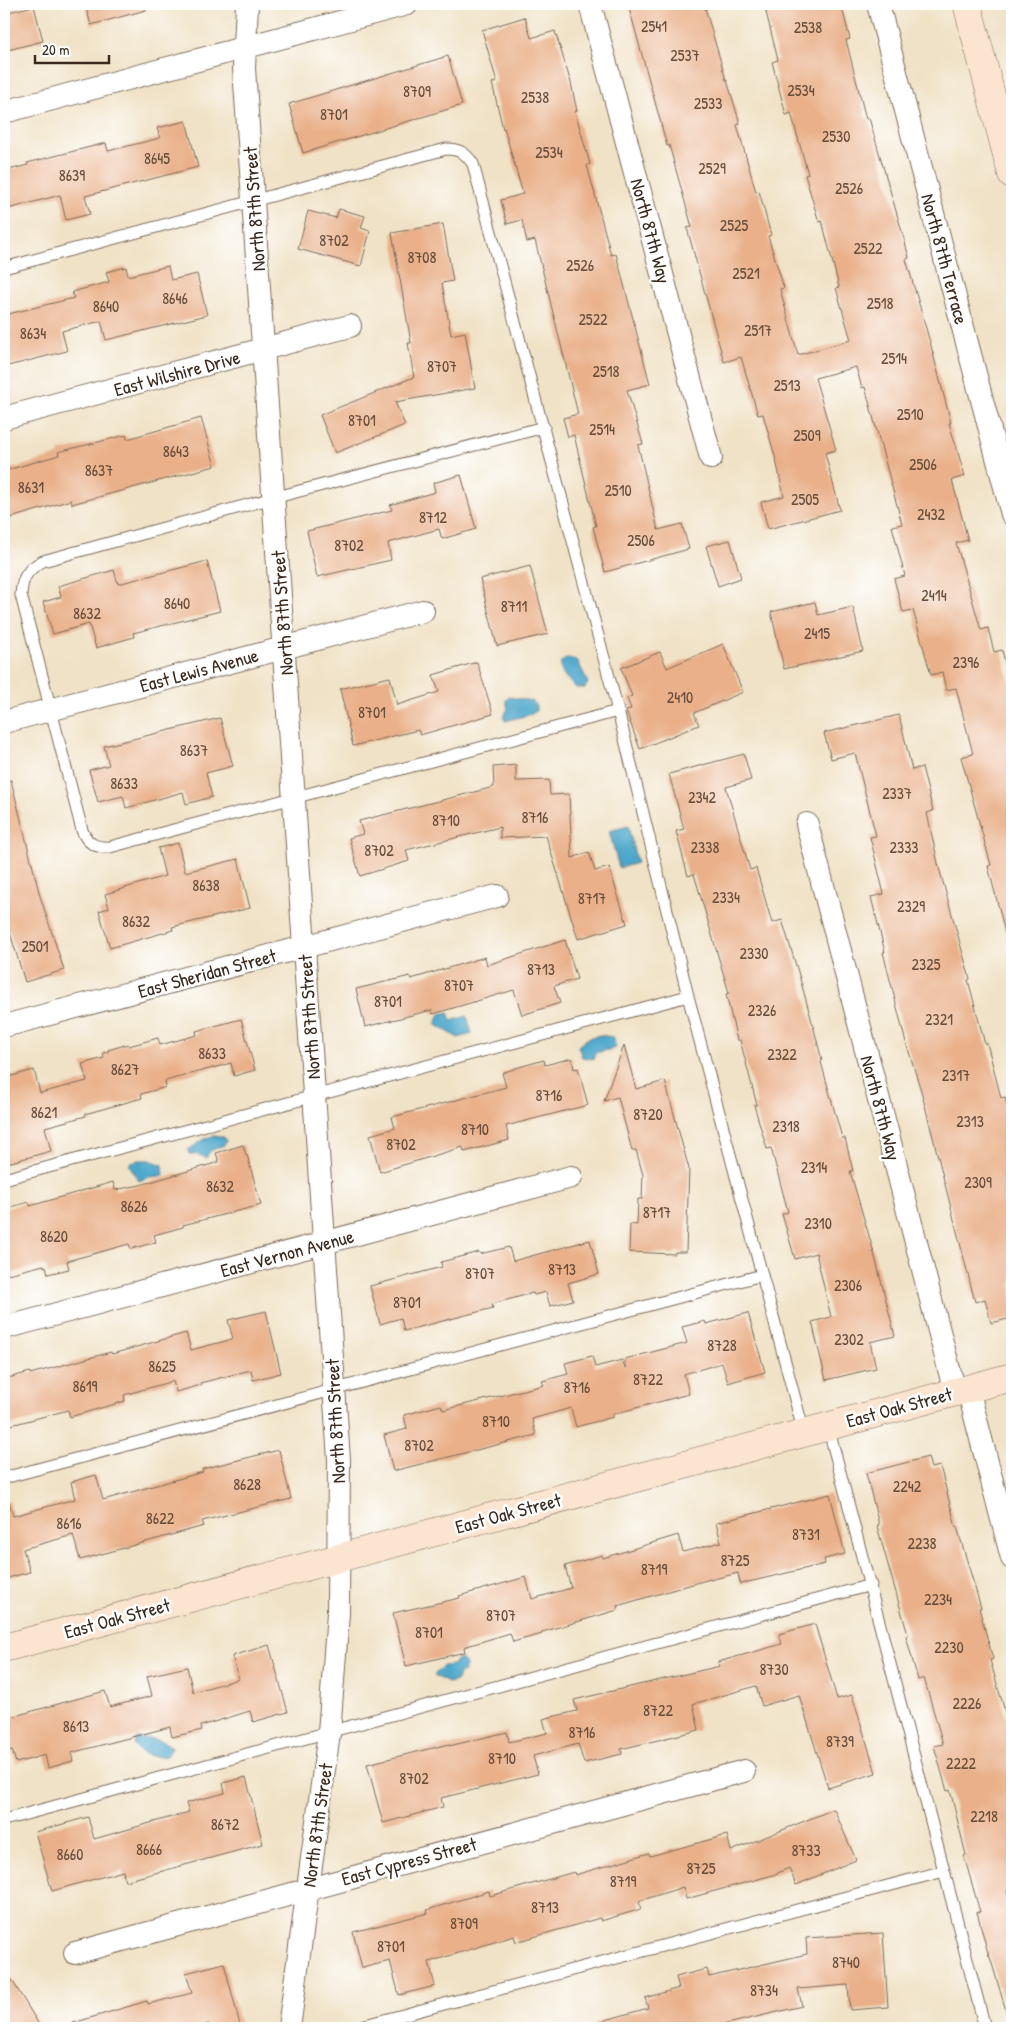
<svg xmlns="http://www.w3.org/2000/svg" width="1016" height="2032" viewBox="0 0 1016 2032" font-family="'Patrick Hand',sans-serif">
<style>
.water{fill:#4da7cb;stroke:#446874}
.building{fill:#e9b089}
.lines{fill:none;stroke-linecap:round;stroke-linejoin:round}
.lane-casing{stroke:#7a6a59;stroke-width:13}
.street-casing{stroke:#7a6a59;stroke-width:24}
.secondary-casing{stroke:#7a6a59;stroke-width:29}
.lane{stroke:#fff;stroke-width:11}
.street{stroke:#fff;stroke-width:22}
.secondary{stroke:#fce5d0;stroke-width:28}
.labels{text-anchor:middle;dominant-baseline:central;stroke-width:5;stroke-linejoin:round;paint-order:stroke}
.number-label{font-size:16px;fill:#664c39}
.street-label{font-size:19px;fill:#3b2a1e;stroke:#fff}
</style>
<rect width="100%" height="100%" fill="#fff"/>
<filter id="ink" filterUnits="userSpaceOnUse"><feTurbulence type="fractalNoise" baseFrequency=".02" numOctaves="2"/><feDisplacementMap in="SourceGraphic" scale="10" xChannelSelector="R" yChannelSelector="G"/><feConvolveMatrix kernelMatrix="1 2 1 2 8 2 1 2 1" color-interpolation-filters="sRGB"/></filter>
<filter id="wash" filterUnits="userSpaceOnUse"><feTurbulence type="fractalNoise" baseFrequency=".0096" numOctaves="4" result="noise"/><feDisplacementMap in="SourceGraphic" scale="20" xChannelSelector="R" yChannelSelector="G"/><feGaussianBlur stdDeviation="1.12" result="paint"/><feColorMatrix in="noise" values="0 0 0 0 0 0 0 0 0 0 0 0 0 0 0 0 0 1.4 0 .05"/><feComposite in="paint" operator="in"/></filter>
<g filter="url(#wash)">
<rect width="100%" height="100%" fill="#f0e2c6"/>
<path class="water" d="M568,658L577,660L587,680L588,683L585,688H576C569,680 558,673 561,662Z
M509,697L532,701L536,705V711L532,714L505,721L503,716L508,709L506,700Z
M628,826L637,863L619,868L609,831Z
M448,1012L451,1021L467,1016L472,1034L458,1038L435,1024L440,1014Z
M600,1035L613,1037L616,1048L595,1053L593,1059L582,1057L578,1046L588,1038Z
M213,1136L224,1137L226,1141L224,1145L210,1151L206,1158L197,1154L191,1155L189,1154L188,1150L203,1140Z
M139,1160H150L163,1165L164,1176L149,1177L139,1181L129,1165L131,1162Z
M461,1659L466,1666L464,1672L460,1673L456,1681L448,1683L434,1675L443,1666L453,1665L456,1660Z
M136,1738C148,1738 165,1739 172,1748L167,1756C156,1758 140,1756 134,1745Z"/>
<g id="blocks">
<path class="building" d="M85,4H145L146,10L91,25Z
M628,4H704L726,80H727L740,124L737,125L756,192L759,191L771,235L768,236L784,288L780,289L798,355L851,340L836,288L839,287L822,221L819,222L805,175L808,174L791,113L786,115L772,62L778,60L764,4H841L850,39L846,40L866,119L869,118L905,242L909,258L906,259L930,342L951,423H949L965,476L952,480L968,540L956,543L981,630L988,628L994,652L1002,650L1012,693V932H1005L988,866L991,865L961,757L973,754L956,688L946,690L942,672L931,675L913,610L903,612L894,579L905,576L892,526L902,524L865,387L862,388L856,367L815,378L836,450L825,453L840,510L768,529L761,502L784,496L776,460L763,414L758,415L741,357L724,362L687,228L692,227L669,145L667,146L660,120Z
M34,6L43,41L4,51V13Z
M525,17L531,38L555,31L571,83L577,111H575L590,164L587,165L611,255L616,254L650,384L627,390L643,444L638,445L658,530L682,524L689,549L605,572L593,527L596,526L574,435L568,437L563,418L578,414L535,240L527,242L522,220L507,224L501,200L523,194L504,128L503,129L492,83L497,82L482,30Z
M448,56L462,105L303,153L289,104Z
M186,121L198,167L85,196L90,214L66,220L60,195L4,210V171L28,165L27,163L106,143L108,151L160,138L157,128Z
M339,209L365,216L361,228L370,231L361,266L298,249L308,211L336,218Z
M443,224L453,281L442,283L451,335L465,332L475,388L395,402L405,425L335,453L320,415L414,377L408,343H411L392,233Z
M168,266L171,280L197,274L207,315L106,340L101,321L62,331L67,351L4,367V315L74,298L72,292L109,282L106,272L126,267L128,276Z
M201,418L215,466L72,504L71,500L4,520V471L59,455L58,452L126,435L127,439Z
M461,475L476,529L442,539L439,529L388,543L391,560L317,577L307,531L392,510L390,505L435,492L433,483Z
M730,540L741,578L718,586L706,546Z
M207,561L220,611L133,633L134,637L96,648L89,624L53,634L43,602L61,597L58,586L114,570L118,584Z
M530,566L548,634L497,646L480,579Z
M815,602L818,615L853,607L863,651L784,669L771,612Z
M723,644L743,692L694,713L699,725L640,749L626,711L631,709L627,698L632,696L621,668L660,652L667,668Z
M477,662L493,714L420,735L418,730L353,746L340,689L390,677L397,705L439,692L433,675Z
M899,715L912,770L922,767L933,811L927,813L939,868L970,979L968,980L985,1044L987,1043L1001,1098L1005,1097L1012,1126V1318L991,1323L985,1299L975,1302L922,1094L905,1039L883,952H885L871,897L884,894L870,837L876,836L855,753L831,759L824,733Z
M220,718L233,766L206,773L212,797L186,804L183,792L126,808L123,796L98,802L89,770L109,765L104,746Z
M744,754L751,780L726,787L750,870L756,868L772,923L782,920L799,975L814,1029L822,1061L821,1062L842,1138H845L853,1171H850L874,1253L895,1336L870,1342L876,1368L826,1380L812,1322L831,1317L816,1253L795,1259L782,1214L788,1212L771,1148L767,1149L754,1105H757L740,1040H737L726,994L729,993L694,874L688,876L676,831L684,829L669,774Z
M516,765V781L549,780L550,795L569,794L572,858L589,852L595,871L609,867L627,924L578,939L546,836L500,838V827L406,850L409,861L360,876L349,838L363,834L359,821L494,787L493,767Z
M11,780L40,896L64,970L25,982L4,913V781Z
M178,843L185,872L238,859L250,908L172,927L173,930L110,948L99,911L109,908L105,894L165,876L158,848Z
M565,940L577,979L554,986L560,1003L522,1015L514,990L433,1014L432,1010L365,1027L356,989L410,976L411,979L485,957L487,965Z
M241,1019L255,1070L234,1076L231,1063L165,1081L166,1087L141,1094L142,1098L85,1114L86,1116L45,1127L51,1151L4,1164V1078L34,1070L40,1093L87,1081L82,1064L104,1058L103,1053L108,1052V1050L128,1044L129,1046L158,1038L160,1045L197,1035L196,1031Z
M624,1045L636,1089L665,1081L689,1169L686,1252H675V1254L629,1252L630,1224L637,1225L638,1199H642L643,1175L636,1150L632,1151L618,1097L604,1101Z
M572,1058L574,1069L578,1068L588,1105L506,1126L509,1140L464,1152L463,1147L380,1172L370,1135L395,1128L392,1117L506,1087L502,1073L519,1067L544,1060L545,1065Z
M243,1145L246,1155H247L261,1205L183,1225V1227L154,1235L156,1242L131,1249L129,1244L67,1261L69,1269L48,1274L46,1266L44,1267V1265L4,1275V1209L29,1202L30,1206L113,1182L115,1190L140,1185L219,1162L216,1153Z
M590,1240L599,1274L568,1283L573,1300L550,1306L546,1292L534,1295L533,1293L492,1304L493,1308L404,1331L401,1318L380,1324L370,1286L442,1267L441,1262L479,1252L480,1254L509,1247L513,1261Z
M266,1311L281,1373L253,1380L251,1370L200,1383L201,1385L176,1392L173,1381L124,1395L125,1401L70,1417L68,1410L4,1427V1379L30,1372V1374L111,1352L112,1354L186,1333L191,1350L233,1339L228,1320Z
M748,1313L765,1372L728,1383L722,1363L684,1374L689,1394L613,1414V1417L576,1427L571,1408L532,1419L536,1435L393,1471L384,1435L407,1429L404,1415L441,1405L443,1410L544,1385L542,1381L568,1374L565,1363L592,1356L595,1367L622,1360L625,1368V1359L687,1343L682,1327L705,1321L706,1324Z
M279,1450L291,1499L202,1521L204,1526L80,1560L73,1535L23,1549L30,1572L4,1579V1502L9,1501L13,1516L75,1499L71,1482L96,1475L103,1500L203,1472L202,1469Z
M928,1457L931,1468L940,1466L956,1527H957L981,1608H979L993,1659L990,1660L1012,1736V1889L1007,1891L1012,1910V2013L1007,2014L990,1957H989L977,1912H980L964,1856L966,1855L950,1790L947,1791L934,1746L943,1744L924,1678L918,1680L906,1636L908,1635L877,1526L879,1525L866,1473Z
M830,1494L845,1554L824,1559L825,1564L740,1584L738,1573L710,1580V1579L617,1606L618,1610L542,1632V1634L513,1642L510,1633L464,1647L465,1652L406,1666L393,1613L460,1598L459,1596L526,1577L532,1599L571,1588L565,1566L602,1555L603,1558L678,1535L683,1552L721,1542L716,1523Z
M815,1624L837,1699L852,1695L876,1773L828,1788L799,1695L762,1706L756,1686L693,1704L699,1730L621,1749L622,1754L584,1763L578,1744L533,1756L538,1774L441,1798L443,1807L383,1823L367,1764L449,1744V1746L507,1732L509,1742L547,1733L543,1719L577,1711L574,1700L720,1666L718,1662L782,1644L779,1634Z
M269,1645L288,1712L253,1722L250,1711L201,1726L202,1730L172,1737L170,1727L71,1753L73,1761L48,1768L45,1755L16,1763L12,1750L4,1751V1719L105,1691L110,1707L152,1696L147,1676L187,1667L193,1692L239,1679L232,1656Z
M246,1777L263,1844L125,1881L123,1871L52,1891L35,1832L88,1817L94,1839L189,1812L186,1803L225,1793L223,1783Z
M834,1809L856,1860L796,1885L789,1868L773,1875L686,1899L683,1887L639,1901L641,1909L601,1921L600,1918L516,1942L514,1936L429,1962L435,1986L399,1995L390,1961L362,1968L353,1932L428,1913L427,1910L489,1891L490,1896L574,1872L575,1875L649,1853L650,1856L727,1835L731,1851Z
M883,1933L888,2007L850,2010L848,1985L798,1989L802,2006L723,2025L724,2028H596L595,2023L648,2008L645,1998L679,1988L676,1977L707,1969L709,1977L807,1954L806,1938Z
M224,1963L240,2025L227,2028H210L209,2024L191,2028H73V2023L147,2001L148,2004L192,1993L186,1973Z
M4,1967L41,2028H4Z"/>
</g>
</g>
<g filter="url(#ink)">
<use href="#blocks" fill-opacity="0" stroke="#7a6a59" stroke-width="1"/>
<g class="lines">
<defs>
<path id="lane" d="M4,268L446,149C459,149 466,153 473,164L618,711L688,996L804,1433
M544,427L273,498L43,561C27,569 22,578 21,595L82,830C87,844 96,848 110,847L618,711
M4,1179L688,996
M828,1426L985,2028
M4,1478L762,1275
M4,1820L871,1585
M354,2028L944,1871"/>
<path id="street" d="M247,4L244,68L339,1460L338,1613L329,1733L289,2028
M590,4L711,458
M878,4L1012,514
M4,112L407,4
M4,418L350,326
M4,722L423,611
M807,824L955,1392
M4,1026L497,896
M4,1328L571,1177
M968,1389L1012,1558
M75,1953L744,1771"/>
<path id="secondary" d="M967,4L1012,174
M4,1648L1012,1377"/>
</defs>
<use href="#lane" class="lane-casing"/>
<use href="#street" class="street-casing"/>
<use href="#secondary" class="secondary-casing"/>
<use href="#lane" class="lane"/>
<use href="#street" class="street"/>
<use href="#secondary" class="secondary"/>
</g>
</g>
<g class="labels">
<g class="number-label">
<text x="654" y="26">2541</text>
<text x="808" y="27">2538</text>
<text x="685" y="55">2537</text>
<text x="801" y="90">2534</text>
<text x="417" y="91">8709</text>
<text x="535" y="97">2538</text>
<text x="708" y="103">2533</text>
<text x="334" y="114">8701</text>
<text x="836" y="136">2530</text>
<text x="549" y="152">2534</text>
<text x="157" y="158">8645</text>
<text x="712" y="168">2529</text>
<text x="72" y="175">8639</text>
<text x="849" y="188">2526</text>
<text x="734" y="225">2525</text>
<text x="334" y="240">8702</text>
<text x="868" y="248">2522</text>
<text x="422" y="257">8708</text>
<text x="580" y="265">2526</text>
<text x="746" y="273">2521</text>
<text x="175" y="298">8646</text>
<text x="880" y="303">2518</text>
<text x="106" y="306">8640</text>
<text x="593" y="319">2522</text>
<text x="758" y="330">2517</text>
<text x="33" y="333">8634</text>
<text x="894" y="358">2514</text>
<text x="442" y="366">8707</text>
<text x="606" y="371">2518</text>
<text x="787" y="385">2513</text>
<text x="910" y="414">2510</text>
<text x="362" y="420">8701</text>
<text x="602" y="429">2514</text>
<text x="807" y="435">2509</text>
<text x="176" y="451">8643</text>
<text x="923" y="464">2506</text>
<text x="99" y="470">8637</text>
<text x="31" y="487">8631</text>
<text x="618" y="490">2510</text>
<text x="805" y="499">2505</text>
<text x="931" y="514">2432</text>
<text x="433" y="517">8712</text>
<text x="641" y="540">2506</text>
<text x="349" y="545">8702</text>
<text x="934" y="595">2414</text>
<text x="177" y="603">8640</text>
<text x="514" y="606">8711</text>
<text x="87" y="613">8632</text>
<text x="817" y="633">2415</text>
<text x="966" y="662">2396</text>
<text x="680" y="697">2410</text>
<text x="372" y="712">8701</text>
<text x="194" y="750">8637</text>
<text x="124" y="783">8633</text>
<text x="897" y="793">2337</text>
<text x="702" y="797">2342</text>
<text x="535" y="817">8716</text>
<text x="446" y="820">8710</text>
<text x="705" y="847">2338</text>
<text x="904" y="847">2333</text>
<text x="379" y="850">8702</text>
<text x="206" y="885">8638</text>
<text x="726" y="897">2334</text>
<text x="592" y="898">8717</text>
<text x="911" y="906">2329</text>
<text x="136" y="921">8632</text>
<text x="35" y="946">2501</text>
<text x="754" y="953">2330</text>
<text x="926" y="964">2325</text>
<text x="541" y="969">8713</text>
<text x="459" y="985">8707</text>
<text x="388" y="1001">8701</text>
<text x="762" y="1010">2326</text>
<text x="939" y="1019">2321</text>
<text x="212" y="1053">8633</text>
<text x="782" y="1054">2322</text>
<text x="125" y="1069">8627</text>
<text x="956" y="1075">2317</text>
<text x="549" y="1095">8716</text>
<text x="44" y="1112">8621</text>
<text x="648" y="1114">8720</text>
<text x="970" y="1121">2313</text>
<text x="786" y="1126">2318</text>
<text x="475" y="1129">8710</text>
<text x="401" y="1144">8702</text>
<text x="814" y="1167">2314</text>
<text x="978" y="1182">2309</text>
<text x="220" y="1186">8632</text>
<text x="134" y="1206">8626</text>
<text x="657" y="1212">8717</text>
<text x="818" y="1223">2310</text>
<text x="54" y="1236">8620</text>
<text x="562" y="1269">8713</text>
<text x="480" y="1273">8707</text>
<text x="848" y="1285">2306</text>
<text x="407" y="1302">8701</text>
<text x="849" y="1339">2302</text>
<text x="722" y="1345">8728</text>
<text x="162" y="1366">8625</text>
<text x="648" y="1379">8722</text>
<text x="85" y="1386">8619</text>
<text x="577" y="1387">8716</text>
<text x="496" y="1421">8710</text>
<text x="419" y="1445">8702</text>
<text x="247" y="1484">8628</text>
<text x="907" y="1486">2242</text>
<text x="160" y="1518">8622</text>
<text x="69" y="1523">8616</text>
<text x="806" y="1534">8731</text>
<text x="922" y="1543">2238</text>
<text x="735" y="1560">8725</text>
<text x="654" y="1569">8719</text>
<text x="938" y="1599">2234</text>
<text x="501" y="1615">8707</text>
<text x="429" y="1632">8701</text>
<text x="949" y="1647">2230</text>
<text x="774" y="1669">8730</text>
<text x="967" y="1703">2226</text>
<text x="658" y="1710">8722</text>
<text x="76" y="1726">8613</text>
<text x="582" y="1732">8716</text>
<text x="840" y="1741">8739</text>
<text x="502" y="1758">8710</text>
<text x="961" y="1763">2222</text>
<text x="414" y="1778">8702</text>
<text x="984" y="1816">2218</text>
<text x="225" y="1824">8672</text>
<text x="149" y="1849">8666</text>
<text x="806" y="1850">8733</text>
<text x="70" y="1854">8660</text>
<text x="701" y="1868">8725</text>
<text x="623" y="1881">8719</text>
<text x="545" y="1907">8713</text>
<text x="464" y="1923">8709</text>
<text x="391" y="1946">8701</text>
<text x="846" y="1962">8740</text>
<text x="764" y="1990">8734</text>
</g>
<g class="street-label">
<text transform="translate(254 209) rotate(-94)">North 87th Street</text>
<text transform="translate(651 231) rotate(75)">North 87th Way</text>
<text transform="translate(945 259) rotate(75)">North 87th Terrace</text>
<text transform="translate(177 373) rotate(-15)">East Wilshire Drive</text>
<text transform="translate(282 613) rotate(-94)">North 87th Street</text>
<text transform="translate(199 670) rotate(-15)">East Lewis Avenue</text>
<text transform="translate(207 973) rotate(-15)">East Sheridan Street</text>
<text transform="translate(309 1017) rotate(-94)">North 87th Street</text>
<text transform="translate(881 1108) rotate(75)">North 87th Way</text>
<text transform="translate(287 1253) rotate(-15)">East Vernon Avenue</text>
<text transform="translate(899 1407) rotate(-15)">East Oak Street</text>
<text transform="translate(335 1421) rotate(-93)">North 87th Street</text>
<text transform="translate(508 1513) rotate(-15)">East Oak Street</text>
<text transform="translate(117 1618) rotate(-15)">East Oak Street</text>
<text transform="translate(317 1825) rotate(-82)">North 87th Street</text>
<text transform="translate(409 1861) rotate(-15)">East Cypress Street</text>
</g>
</g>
<rect width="1016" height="2032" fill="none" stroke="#fff" stroke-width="20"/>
<path d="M35 55v8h74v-8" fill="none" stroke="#3b2a1e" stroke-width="2.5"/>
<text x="42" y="55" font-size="15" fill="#3b2a1e" stroke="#ffffff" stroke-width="4" paint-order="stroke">20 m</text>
</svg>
